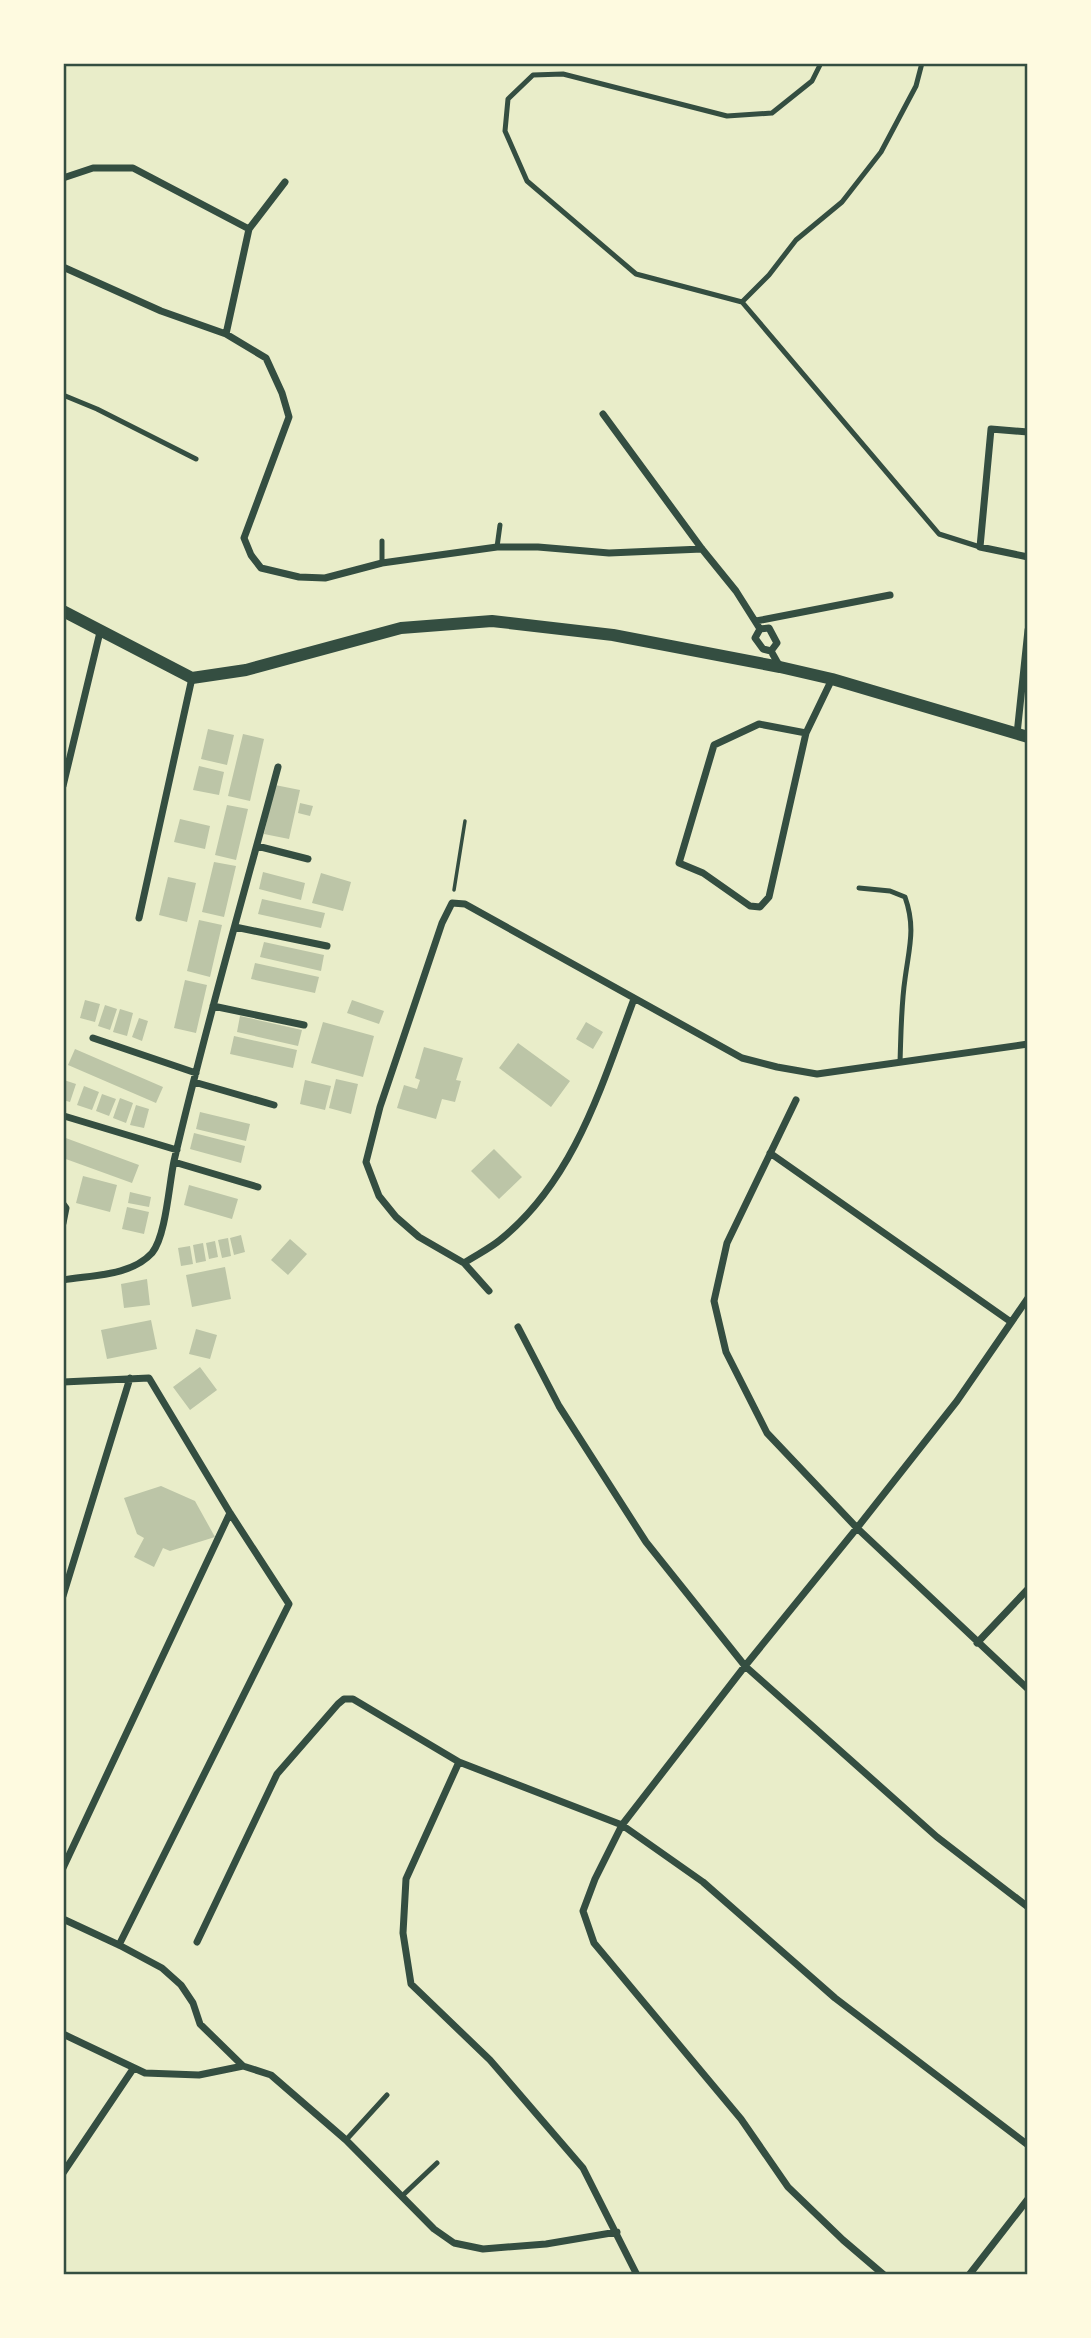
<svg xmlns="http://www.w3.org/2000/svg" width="1091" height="2338" viewBox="0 0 1091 2338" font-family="Signika,sans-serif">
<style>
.building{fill:#bcc5a7}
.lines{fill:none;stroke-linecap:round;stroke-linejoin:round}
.path{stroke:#344e41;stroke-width:3.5}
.service{stroke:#344e41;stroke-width:5}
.minor{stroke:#344e41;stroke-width:7}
.tertiary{stroke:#344e41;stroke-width:12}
.neatline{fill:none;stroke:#344e41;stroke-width:2.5}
</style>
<rect width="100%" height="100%" fill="#e9edc9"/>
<path class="building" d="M208,729L234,735L227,765L201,759Z
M243,734L264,739L250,801L228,796Z
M199,766L224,772L219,795L193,790Z
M275,785L300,790L289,839L264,834Z
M300,803L313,806L310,816L298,813Z
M227,805L248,809L236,860L215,855Z
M180,819L210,826L205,849L174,842Z
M214,862L236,866L224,917L202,912Z
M263,872L305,883L301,900L259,889Z
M321,873L351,882L343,911L312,903Z
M168,877L196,883L187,922L159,915Z
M262,899L325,913L321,928L258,914Z
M199,920L222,925L210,977L187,971Z
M264,942L324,955L321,971L260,957Z
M255,963L319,977L315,993L251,979Z
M185,980L207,985L196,1033L174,1028Z
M85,1000L100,1004L95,1022L80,1018Z
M352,1000L384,1011L379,1024L347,1013Z
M105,1005L117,1009L110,1030L98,1026Z
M120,1009L133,1013L127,1036L113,1032Z
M240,1016L302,1030L298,1046L237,1032Z
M139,1018L148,1021L142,1041L132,1037Z
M323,1022L374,1036L363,1077L311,1063Z
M586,1022L603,1032L593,1049L576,1039Z
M234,1036L297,1050L293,1068L230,1054Z
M518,1043L570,1081L551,1107L499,1068Z
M424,1047L463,1058L456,1080L461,1081L455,1102L442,1099L436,1119L397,1108L404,1085L417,1089L420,1080L415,1078Z
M75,1049L163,1087L156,1103L68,1065Z
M336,1079L358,1084L351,1114L329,1108Z
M64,1080L76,1084L70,1102L63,1100Z
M305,1080L331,1086L325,1110L300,1104Z
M84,1086L99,1092L92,1110L77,1105Z
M102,1094L116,1099L109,1116L96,1111Z
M120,1098L133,1103L126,1123L113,1118Z
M136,1105L149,1109L144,1128L130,1125Z
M200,1112L250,1124L246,1141L196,1129Z
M194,1133L245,1146L241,1163L190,1149Z
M63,1137L139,1165L132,1183L63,1158Z
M494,1149L522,1177L499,1199L471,1171Z
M83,1176L117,1185L110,1212L76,1203Z
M189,1185L238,1199L232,1219L184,1205Z
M130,1192L151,1197L149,1207L128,1203Z
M127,1207L149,1212L144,1234L122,1229Z
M241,1235L245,1252L234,1255L230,1238Z
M228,1238L231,1256L222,1258L218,1240Z
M290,1239L307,1254L288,1275L271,1260Z
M215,1241L218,1257L209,1259L206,1243Z
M203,1243L206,1261L196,1263L193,1245Z
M190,1246L193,1264L181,1266L178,1248Z
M225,1267L231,1299L192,1307L186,1275Z
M147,1279L150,1305L124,1308L121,1284Z
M151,1320L157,1349L107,1359L101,1330Z
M196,1329L217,1335L210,1359L189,1354Z
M200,1367L217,1390L190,1410L173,1387Z
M161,1486L195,1501L215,1537L170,1551L163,1548L154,1567L134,1557L144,1538L137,1534L124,1498Z"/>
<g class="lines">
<path class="path" d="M454,890L465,821"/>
<path class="service" d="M821,63L812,81L772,113L727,116L563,74L533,75L508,99L505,131L527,181L636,274L742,302L939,534L980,547
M742,302L769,275L796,240L842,202L881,152L916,86L922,63
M63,395L97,409L196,459
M382,541V563
M497,547L500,525
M859,888L890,891L905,897C916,928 909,948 905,979C901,1006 901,1035 900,1062
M346,2140L387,2095
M402,2196L437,2163"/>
<path class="minor" d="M63,178L93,168H133L249,229
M63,267L161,311L226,334L266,358L282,393L289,417L244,538L251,555L261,568L299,577L325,578L382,563L497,547H538L609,553L702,549
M226,334L249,229L285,182
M603,414L702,549L736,591L760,629
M1028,432L991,429L980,547L1028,557
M756,621L890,595
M760,629L769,628L777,643L771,651L780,667
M760,629L755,638L763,649L771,651
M806,733L759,724L714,745L679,863L703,873L750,906L760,907L769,897L806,733L832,679
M1017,734L1028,630
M63,786L100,632
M257,846L308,859
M139,918L192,678
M235,927L327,946
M213,1006L304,1025
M93,1038L196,1073
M194,1082L274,1105
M796,1100L727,1243L714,1301L726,1352L767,1433L857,1528L1028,1689
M64,1116L177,1150
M770,1153L1011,1322
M174,1162L258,1187
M63,1204L66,1208L63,1223
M464,1263C476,1255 489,1249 500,1240C575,1180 602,1084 634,999
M63,1280C92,1275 131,1276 152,1253C166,1236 169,1184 174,1161C205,1028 243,898 278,767
M489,1291L464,1263L419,1237L396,1217L379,1196L366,1162L380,1107L442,923L452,903L465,904L742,1058L777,1067L817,1074L1028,1044
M518,1327L559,1406L646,1542L745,1666L937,1837L1028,1907
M63,1382L149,1378L230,1513L289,1604L119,1945
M63,1596L130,1378
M977,1643L1028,1589
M459,1762L406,1879L403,1933L411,1984L490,2060L583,2168L637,2275
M63,1868L230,1513
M63,1919L119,1945L162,1968L181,1985L193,2003L200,2024L243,2066L271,2075L346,2140L434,2229L454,2243L483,2249L546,2244L617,2232
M197,1942L277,1774L338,1704L344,1699H353L459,1762L622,1825L703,1882L835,1998L1028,2145
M63,2034L145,2073L199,2075L243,2066
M63,2173L133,2069
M884,2275L843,2240L788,2187L741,2119L594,1943L583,1911L595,1879L622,1825L745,1666L857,1528L957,1401L1028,1298
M969,2275L1028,2199"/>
<path class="tertiary" d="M63,611L192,678L246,670L401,628L492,621L613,635L780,667L832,679L1028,737"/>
</g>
<rect width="1091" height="2338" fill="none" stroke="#fefae0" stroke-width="130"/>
<rect x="65" y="65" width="961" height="2208" class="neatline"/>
</svg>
